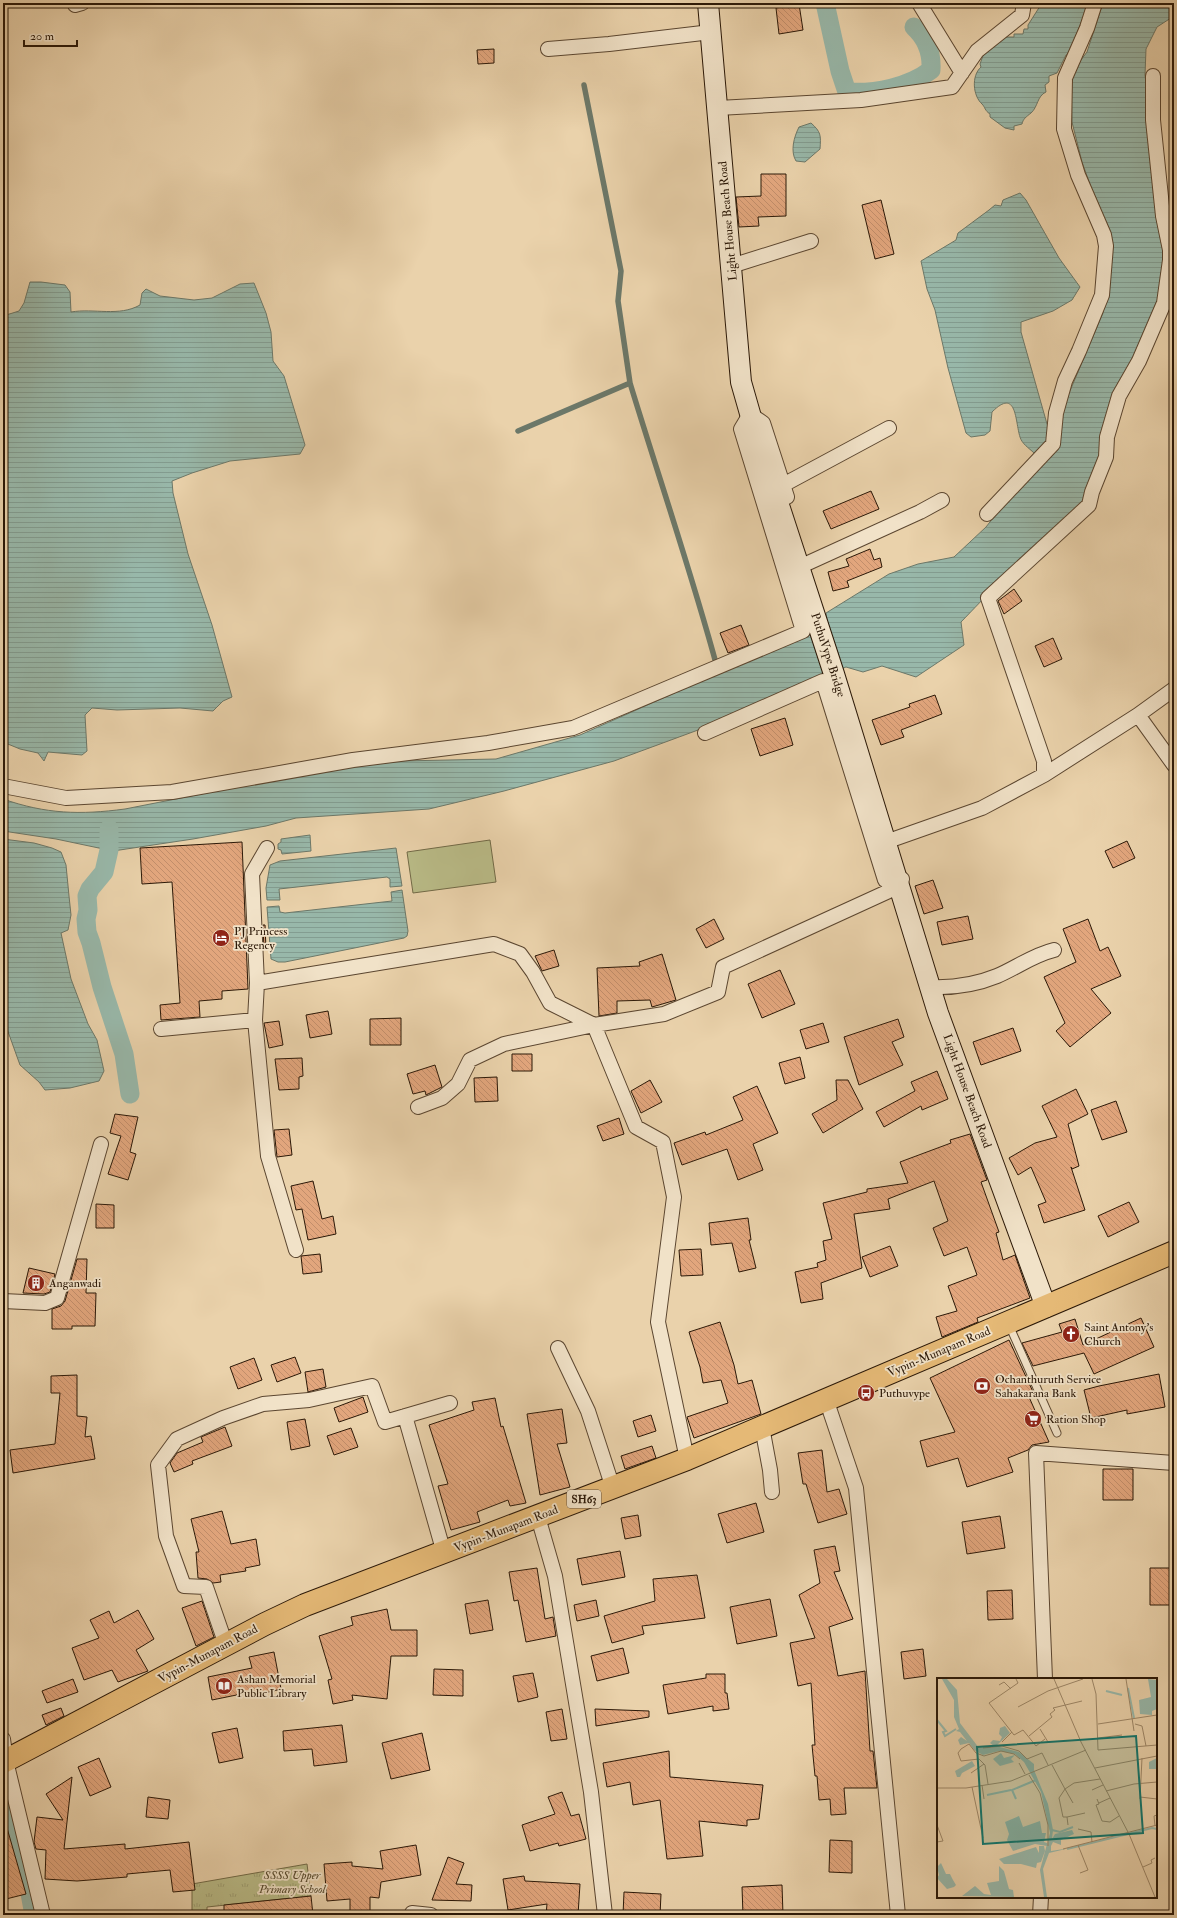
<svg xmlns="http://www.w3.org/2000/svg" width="1177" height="1918" viewBox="0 0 1177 1918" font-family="'IM FELL Double Pica',serif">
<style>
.park{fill:url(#park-tufts);stroke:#726a47}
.pitch{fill:#b9bb87;stroke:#726a47}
.water{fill:url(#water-rules);stroke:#6c7869}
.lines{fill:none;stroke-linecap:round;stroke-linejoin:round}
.stream{stroke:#6c7869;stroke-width:5.5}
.canal{stroke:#98b8aa;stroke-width:19}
.building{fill:url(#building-back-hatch);stroke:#2b1807}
.service-casing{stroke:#5b4630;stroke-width:9}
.minor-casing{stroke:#5b4630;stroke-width:16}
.secondary-casing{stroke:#2b1807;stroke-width:22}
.primary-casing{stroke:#2b1807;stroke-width:24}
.service{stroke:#f1e2c8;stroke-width:7}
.minor{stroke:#f1e2c8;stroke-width:14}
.secondary{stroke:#f1e2c8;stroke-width:20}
.primary{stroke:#e5b976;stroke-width:22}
.labels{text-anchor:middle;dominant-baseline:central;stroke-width:3.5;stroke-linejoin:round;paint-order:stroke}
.shield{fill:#f1e2c8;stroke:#665541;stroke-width:1}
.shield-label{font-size:11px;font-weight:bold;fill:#2b1807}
.street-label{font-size:12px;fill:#2b1807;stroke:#f1e2c8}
.poi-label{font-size:12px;fill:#2b1807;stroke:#f1e2c8;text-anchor:start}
.park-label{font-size:12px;font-style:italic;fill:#56492d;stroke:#f1e2c8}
.inset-river{fill:none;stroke:#98b8aa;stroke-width:2}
.inset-road{fill:none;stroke:#9e8869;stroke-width:1}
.view{fill:#0f766e;fill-opacity:0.15;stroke:#0f766e;stroke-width:2}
.inset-edge{fill:none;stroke:#2b1807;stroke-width:2}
</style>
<defs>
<pattern id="park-tufts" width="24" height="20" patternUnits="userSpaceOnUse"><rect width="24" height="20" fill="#b9bb87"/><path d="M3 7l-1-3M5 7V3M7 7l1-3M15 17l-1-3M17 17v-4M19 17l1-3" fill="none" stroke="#9fa073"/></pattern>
<pattern id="water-rules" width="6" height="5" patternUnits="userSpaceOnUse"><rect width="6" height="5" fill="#98b8aa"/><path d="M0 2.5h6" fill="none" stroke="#839d91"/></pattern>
<pattern id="building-back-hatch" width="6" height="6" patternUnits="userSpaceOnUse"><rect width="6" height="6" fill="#e2a67d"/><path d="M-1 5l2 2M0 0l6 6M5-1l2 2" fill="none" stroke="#c28e6b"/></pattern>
</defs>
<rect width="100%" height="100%" fill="#ead2ab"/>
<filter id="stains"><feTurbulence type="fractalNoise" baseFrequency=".005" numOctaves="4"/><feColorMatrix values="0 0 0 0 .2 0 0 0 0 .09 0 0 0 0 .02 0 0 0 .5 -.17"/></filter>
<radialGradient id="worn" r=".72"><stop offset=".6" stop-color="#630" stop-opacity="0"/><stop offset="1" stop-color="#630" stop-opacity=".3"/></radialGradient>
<path class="park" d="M307,1864L311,1896L207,1907V1915H192V1884Z"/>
<path class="pitch" d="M490,840L496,882L413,893L407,852Z"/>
<path class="water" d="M1042,3H1086L1087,7L1069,54L1066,55L1057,73L1049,76V82L1045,85L1046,92C1037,96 1038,107 1031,113C1026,117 1023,119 1022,124L1014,126V130L1005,128L990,117V114C985,111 985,107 982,104C973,96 971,76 981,67L980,64L984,53L1005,37H1014V34H1023L1024,29H1028V25Z
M1103,3H1174V16L1157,27L1146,49L1145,75L1165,238L1159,310L1104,452L1080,506L1012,569L961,622L964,645L916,677L882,666L863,672L846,667L787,692L736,716L614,761L504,791L429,809L296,818L266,826L193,839L113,851L56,839L3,831V799C46,814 80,815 125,809L318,771L401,761L496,759L580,735L762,654L828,628L826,613L889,574L918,564L954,557L986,527L1008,499L1054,448L1064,405L1103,313L1110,271L1107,232L1082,162L1072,122L1071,73L1087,52Z
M811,123C821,132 821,135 820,149L805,162L796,161C790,151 794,137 799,127Z
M1020,193L1026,200L1059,258L1080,287L1072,300L1053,311L1021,322V332L1047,424L1051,430L1047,442L1040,452L1034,453C1029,448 1022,444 1020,437C1015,421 1017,387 992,412L990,431L985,435L971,437L966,433L948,368L935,310L927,289L921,261L956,240L958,233L989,210L995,205L1001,206L1003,200Z
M1174,194V241L1166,209Z
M30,282H41L65,285L70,292L71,312C94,308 119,317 140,305L142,293L146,289L160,296L194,300L212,298L240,284L254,283L266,313L271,332L273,361L284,376L305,445L300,454L230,461L192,473L172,481L173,493L188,554L212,625L232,697L223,701L213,711L180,708L117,710L92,708L85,715L87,751L82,755L48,752L44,761L38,753L20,749L3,742V316L19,311L24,303Z
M310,835L311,851L282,854L281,850L278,849V844L281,842V839Z
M3,839L34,843L52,848L61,852L66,865L69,896L71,915L68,930L61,933L71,979L88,1024L97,1040L104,1071L99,1081L70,1088L45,1090L39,1082L20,1065L6,1026L3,1008Z
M396,848L402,886L390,887V879L387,877L279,889L280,900H267L266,888L270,865L280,861Z
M402,890L408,931L407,936L404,938L285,962H278L271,959L267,907L279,906L280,912L285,913L392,901L391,892Z"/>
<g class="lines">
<path class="stream" d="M584,85L621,271L618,301L630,383
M518,431L630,383C659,478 691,571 717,667"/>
<path class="canal" d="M825,3L840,71L847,92C875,94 909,87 931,70C932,53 926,38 914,27
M109,829V850L104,872L90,889L87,896L88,910L86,919L87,932L91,943L102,987L124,1054L130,1094
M3,1791L27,1877L34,1915"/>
</g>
<path class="building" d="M799,4L803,30L779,34L776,8Z
M494,49V63L478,64L477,50Z
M761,174H786V216L758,217L759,226L739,227L736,197L761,196Z
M881,200L894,254L875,259L862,205Z
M871,491L879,509L831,529L823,511Z
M870,549L874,560L880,558L882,567L847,581L849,587L833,591L828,572L849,566L846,559Z
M1014,589L1022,601L1004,614L998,601Z
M741,625L749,645L728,653L720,633Z
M1053,638L1062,659L1044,667L1035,646Z
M935,695L942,714L901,730L904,737L881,745L872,720L910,707L909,704Z
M785,718L793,745L760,756L751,729Z
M1127,841L1135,858L1113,868L1105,851Z
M242,842L248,989L222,991V999L199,1001L200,1017L161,1020L160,1005L180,1003L172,882L142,884L140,848Z
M933,880L943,908L924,914L915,886Z
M968,916L973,939L942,945L937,922Z
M714,919L724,939L706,948L696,929Z
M1088,919L1100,951L1108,947L1121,976L1091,989L1111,1013L1070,1047L1056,1031L1065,1023L1044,977L1076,962L1063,929Z
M263,925H265L266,949H264Z
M554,950L559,966L542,971L535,956Z
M662,954L676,1000L652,1007L650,1000L617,1001V1013L599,1016L597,968L640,966L639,962Z
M780,970L795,1004L762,1018L748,984Z
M328,1011L332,1034L310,1038L306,1015Z
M401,1018V1045H370V1019Z
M898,1019L904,1037L892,1042L903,1065L859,1085L844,1037Z
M279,1021L283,1045L269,1048L264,1023Z
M823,1023L829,1042L806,1049L800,1030Z
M1013,1028L1021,1051L981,1065L973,1042Z
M512,1054H532V1071H512Z
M800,1057L805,1078L785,1084L779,1063Z
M302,1058L303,1076L299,1077V1089L279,1090L275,1059Z
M435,1065L442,1087L426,1095L425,1091L413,1094L407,1074Z
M937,1071L948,1099L922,1110L921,1106L884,1127L876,1112L915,1091L911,1082Z
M497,1077L498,1101L475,1102L474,1078Z
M650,1080L662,1102L641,1113L631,1091Z
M836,1080H848L863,1109L823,1133L812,1114L837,1100Z
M757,1086L778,1133L753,1144L763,1170L738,1180L727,1149L682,1165L674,1143L705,1132L706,1135L743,1120L733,1097Z
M1076,1089L1088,1114L1068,1124L1079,1166L1072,1169L1071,1167L1085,1210L1044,1223L1038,1205L1046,1202L1031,1167L1018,1175L1009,1158L1035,1143L1057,1137L1042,1106Z
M1116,1101L1127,1132L1102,1140L1091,1110Z
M115,1114L138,1117L130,1152L136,1154L128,1180L108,1174L121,1136L110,1133Z
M619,1118L624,1134L603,1141L597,1126Z
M289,1129L292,1155L277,1157L274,1130Z
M970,1134L987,1180L981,1182L999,1232L996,1233L1003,1260L1015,1255L1030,1298L977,1318L978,1322L942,1337L936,1317L957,1311L948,1286L977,1275L967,1247L944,1256L933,1228L948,1221L934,1181L888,1199L890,1209L854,1214L862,1268L821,1283L823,1299L801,1303L795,1272L818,1267L817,1263L826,1260L823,1241L832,1239L823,1203L867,1192V1189L908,1183L900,1162L951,1143L950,1140Z
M313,1181L322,1219L333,1216L336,1234L308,1240L302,1209L296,1210L291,1186Z
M1129,1202L1139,1222L1108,1237L1098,1216Z
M96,1204L114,1205V1228H96Z
M748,1218L751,1240H749L756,1268L739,1272L732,1243L711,1245L709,1223Z
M890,1246L898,1266L870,1277L862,1257Z
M701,1249L703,1275L681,1276L679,1250Z
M320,1254L322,1272L303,1274L301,1256Z
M77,1259H87L86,1293H96L95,1326H72V1329H52V1309L61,1306L65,1301Z
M29,1268L55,1274L50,1292L44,1294L23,1293Z
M1141,1318L1154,1347L1094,1374L1084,1353L1033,1366L1022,1343L1062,1332L1059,1324L1075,1319L1083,1345Z
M720,1322L734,1365L738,1384L752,1380L761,1414L694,1438L687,1417L728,1403L721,1380L703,1383L700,1367L689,1332Z
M1009,1340L1034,1394L1029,1397L1049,1442L1032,1445L1028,1450L1008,1458L1013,1472L967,1487L958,1458L927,1467L920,1441L955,1432L930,1378Z
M295,1357L301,1373L277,1382L271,1365Z
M254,1358L262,1380L238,1389L230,1367Z
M323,1369L326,1387L308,1392L305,1372Z
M1159,1374L1165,1407L1127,1414V1410L1091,1418L1084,1390L1099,1386Z
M77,1375V1416L87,1417L85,1437L91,1436L95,1459L13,1473L10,1450L55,1444L60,1393H51V1376Z
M363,1397L368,1412L339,1422L334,1408Z
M495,1398L501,1427L503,1426L526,1503L510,1506L508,1500L477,1512L480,1522L451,1530L438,1486L448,1484L429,1425L474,1410L472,1402Z
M562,1409L567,1443L557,1444L570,1487L540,1495L527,1414Z
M651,1415L656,1431L638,1437L633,1421Z
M305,1419L310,1446L291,1450L287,1422Z
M225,1427L232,1446L192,1461L193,1464L174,1472L170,1463L177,1453L203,1442L201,1437Z
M351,1428L358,1447L334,1455L327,1436Z
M652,1446L656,1458L625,1469L621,1456Z
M822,1450L827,1492L839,1489L847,1514L818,1523L806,1484H803L798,1453Z
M1103,1469H1133V1500H1103Z
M756,1503L764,1532L727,1543L718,1514Z
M222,1511L231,1544L256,1539L260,1565L245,1568L246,1571L220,1575L221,1582L213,1583L207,1579L198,1578L196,1552H199L191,1519Z
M638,1515L641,1536L625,1539L621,1518Z
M1000,1516L1005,1548L967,1554L962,1522Z
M835,1546L840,1571L834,1572L853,1619L829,1627L838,1676L865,1671L870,1751H873L877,1788H844L846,1814L831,1815L830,1799L819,1800L817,1776H815L812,1745H815L811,1683L798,1686L790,1643L815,1638L799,1595L820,1583L814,1550Z
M620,1551L625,1577L582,1585L577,1559Z
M537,1568L545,1619L553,1617L556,1636L526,1642L518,1600L514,1601L509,1572Z
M1150,1568H1171V1605H1150Z
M697,1575L705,1618L642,1626L644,1634L612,1643L604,1616L655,1601L653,1579Z
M1012,1590L1013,1619L988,1620L987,1591Z
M770,1599L777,1636L737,1644L730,1607Z
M488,1600L493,1630L470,1634L465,1604Z
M596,1600L599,1616L577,1621L574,1605Z
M202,1601L214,1637L196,1646L182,1608Z
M387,1609L391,1630H417V1656H391L387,1699L352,1695L353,1700L333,1704L328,1680L332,1679L319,1636L353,1625L351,1617Z
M138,1610L154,1639L136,1650L148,1671L118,1682L112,1670L84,1680L72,1648L99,1638L90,1620L109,1611L114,1623Z
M623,1648L629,1673L597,1681L591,1656Z
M923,1649L926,1676L904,1679L901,1652Z
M274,1652L281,1689L257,1695L256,1691L212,1700L208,1677L252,1668L249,1657Z
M434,1669L463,1670V1696L433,1695Z
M533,1673L538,1697L518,1702L513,1676Z
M706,1674H725V1693H727L729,1709L713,1711V1706L668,1714L663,1685L706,1678Z
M73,1679L78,1692L47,1703L42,1691Z
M61,1708L64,1716L46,1725L42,1715Z
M562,1709L567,1739L551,1741L546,1712Z
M595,1709L649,1711V1717L596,1726Z
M342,1725L347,1762L314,1766L312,1749L284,1751L283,1731Z
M237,1728L243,1758L219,1763L212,1733Z
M422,1733L430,1770L391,1779L382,1743Z
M669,1751L670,1777L763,1785L759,1819L747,1820V1826L699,1821L703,1856L667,1859L660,1800L633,1805L630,1782L607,1787L603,1763Z
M99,1758L111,1787L90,1796L78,1767Z
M72,1777L64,1849L125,1844V1849L189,1842L195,1890L173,1892L170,1870L127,1874V1877L77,1881L45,1879L46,1850L36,1849L34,1842L37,1817L63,1820L46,1794Z
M562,1792L571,1816L579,1814L586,1839L559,1846L558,1843L530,1851L522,1825L555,1814L548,1797Z
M148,1797L170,1800L168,1819L146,1817Z
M7,1828L26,1894L6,1899L3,1889V1829Z
M830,1840L852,1841V1873L829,1872Z
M416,1845L421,1875L381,1882L379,1898L370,1897V1915H350V1899L327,1901L324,1864L352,1862V1866L383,1869L380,1851Z
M448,1857L464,1863L456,1884L472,1885L471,1901L432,1900Z
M524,1876L525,1881L580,1884L578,1915H546L547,1904L508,1910L503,1879Z
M782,1885L783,1915H743L742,1887Z
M624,1892L661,1894L660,1915H623Z
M311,1896L313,1915H224V1905Z"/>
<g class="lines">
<defs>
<path id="service" d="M1009,1325L1057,1433"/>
<path id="minor" d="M919,3L962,73
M75,5L82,3
M548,49L609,44L711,32
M718,108L861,100L952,87L977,51L1022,15L1024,3
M731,266L811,241
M783,485L889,428
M987,514L1053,444L1056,413L1065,381L1079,351L1102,295L1106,246L1104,235L1078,175L1064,129L1065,78L1087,28L1095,3
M808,563L920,512L942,500
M1174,689L1138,715L1174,765
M705,733L823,681L885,880L900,886
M1044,775L1138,715
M3,786L66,798L172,792L353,760L488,743L573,728L803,631L741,429L750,414L763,423L787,497
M894,839L982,808L1044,775V761L988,598L1089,505L1092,492L1106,457L1107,437L1119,396L1139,361L1164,303L1170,260V250L1163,216L1153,120V76
M257,983L252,874L267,848
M930,987C953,988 975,985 997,976C1016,968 1033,955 1054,950
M255,1020L257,983L494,944L520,954L533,972L550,1003L594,1025L504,1044L470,1060L458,1084L442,1098L418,1107
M161,1029L255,1020L268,1156L296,1250
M3,1301L45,1303L57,1298L101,1144
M558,1348L588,1411L613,1488
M826,1399L856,1488L898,1915
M405,1416L444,1553
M762,1427L770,1470L772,1492
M687,1459L658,1322L674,1197L663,1142L636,1127L594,1025L664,1014L718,992L723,967L900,886L902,879
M538,1517L555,1576L591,1792L605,1915
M226,1645L206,1587L184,1586L166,1536L158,1465L177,1439L223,1418L263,1404L309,1400L372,1386L385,1422L450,1403
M1045,1679L1036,1453L1174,1463
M3,1739L6,1761L43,1915
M412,1913L431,1915
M1040,1915L1041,1897"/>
<path id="secondary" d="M708,3L741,382L757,438L834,674L938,1013L1046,1307"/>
<path id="primary" d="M3,1762L265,1624L305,1605L687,1459L1174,1252"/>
</defs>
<use href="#service" class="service-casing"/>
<use href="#minor" class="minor-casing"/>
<use href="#secondary" class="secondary-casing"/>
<use href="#primary" class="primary-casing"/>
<use href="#service" class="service"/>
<use href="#minor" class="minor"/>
<use href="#secondary" class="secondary"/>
<use href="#primary" class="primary"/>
</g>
<defs>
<symbol id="hotel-disc" viewBox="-11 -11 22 22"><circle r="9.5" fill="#8f2418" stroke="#f1e2c8"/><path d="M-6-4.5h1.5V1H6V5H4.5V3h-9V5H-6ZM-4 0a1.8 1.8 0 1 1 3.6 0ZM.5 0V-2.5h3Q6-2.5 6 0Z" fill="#fff"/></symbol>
<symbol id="building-disc" viewBox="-11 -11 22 22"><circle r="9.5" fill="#8f2418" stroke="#f1e2c8"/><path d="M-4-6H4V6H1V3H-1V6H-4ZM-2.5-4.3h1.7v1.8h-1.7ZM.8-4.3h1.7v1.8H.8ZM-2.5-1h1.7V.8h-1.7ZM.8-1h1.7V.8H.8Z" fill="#fff"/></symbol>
<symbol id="church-disc" viewBox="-11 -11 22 22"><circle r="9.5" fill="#8f2418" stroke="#f1e2c8"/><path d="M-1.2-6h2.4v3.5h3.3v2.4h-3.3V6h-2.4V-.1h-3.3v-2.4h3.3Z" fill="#fff"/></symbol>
<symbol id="bank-disc" viewBox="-11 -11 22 22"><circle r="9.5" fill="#8f2418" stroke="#f1e2c8"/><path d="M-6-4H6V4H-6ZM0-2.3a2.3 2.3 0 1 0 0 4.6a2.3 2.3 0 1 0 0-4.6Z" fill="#fff"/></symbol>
<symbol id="bus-disc" viewBox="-11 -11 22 22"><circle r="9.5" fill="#8f2418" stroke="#f1e2c8"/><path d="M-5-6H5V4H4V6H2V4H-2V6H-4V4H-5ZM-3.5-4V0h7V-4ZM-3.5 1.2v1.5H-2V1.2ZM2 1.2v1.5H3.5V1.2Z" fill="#fff"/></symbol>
<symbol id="supermarket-disc" viewBox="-11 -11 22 22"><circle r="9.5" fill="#8f2418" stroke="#f1e2c8"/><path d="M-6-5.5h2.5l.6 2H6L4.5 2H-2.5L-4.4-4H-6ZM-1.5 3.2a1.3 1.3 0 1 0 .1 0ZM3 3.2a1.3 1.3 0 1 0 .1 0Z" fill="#fff"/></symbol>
<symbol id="library-disc" viewBox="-11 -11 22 22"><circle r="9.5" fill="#8f2418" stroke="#f1e2c8"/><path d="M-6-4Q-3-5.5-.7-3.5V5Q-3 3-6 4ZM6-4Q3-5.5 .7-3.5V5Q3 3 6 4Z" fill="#fff"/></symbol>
</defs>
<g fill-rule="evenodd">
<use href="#hotel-disc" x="211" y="928" width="20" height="20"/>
<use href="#building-disc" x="26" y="1273" width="20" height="20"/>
<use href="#church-disc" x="1061" y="1324" width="20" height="20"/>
<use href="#bank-disc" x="972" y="1376" width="20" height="20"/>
<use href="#bus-disc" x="856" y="1383" width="20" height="20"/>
<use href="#supermarket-disc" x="1023" y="1409" width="20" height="20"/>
<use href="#library-disc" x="214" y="1676" width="20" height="20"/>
</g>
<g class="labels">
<rect class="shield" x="567" y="1490" width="34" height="18" rx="3"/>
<g class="shield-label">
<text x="584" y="1499">SH63</text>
</g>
<g class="street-label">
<text transform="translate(728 221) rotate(-95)">Light House Beach Road</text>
<text transform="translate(828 655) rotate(72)">PuthuVype Bridge</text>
<text transform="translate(967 1091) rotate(70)">Light House Beach Road</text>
<text transform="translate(939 1352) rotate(-23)">Vypin-Munapam Road</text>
<text transform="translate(506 1529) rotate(-21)">Vypin-Munapam Road</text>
<text transform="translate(208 1654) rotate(-28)">Vypin-Munapam Road</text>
</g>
<g class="poi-label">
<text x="234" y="931">PJ Princess<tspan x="234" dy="14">Regency</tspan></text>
<text x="49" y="1283">Anganwadi</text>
<text x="1084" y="1327">Saint Antony's<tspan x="1084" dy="14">Church</tspan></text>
<text x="995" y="1379">Ochanthuruth Service<tspan x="995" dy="14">Sahakarana Bank</tspan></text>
<text x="879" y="1393">Puthuvype</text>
<text x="1046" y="1419">Ration Shop</text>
<text x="237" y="1679">Ashan Memorial<tspan x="237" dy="14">Public Library</tspan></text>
</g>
<g class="park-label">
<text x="292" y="1875">SSSS Upper<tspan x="292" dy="14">Primary School</tspan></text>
</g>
</g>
<g transform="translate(937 1678)">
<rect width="220" height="220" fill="#ead2ab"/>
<path d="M5,1H10L20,12L23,45L42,70L57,68L53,65L56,62L63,63L65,59L62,56L63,50L68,48L73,55L59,68L82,74L97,86V92L111,126L116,152L115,161L118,156L135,152L137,156L124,162V167L116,164L114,168V173L133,170L112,175L106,191L110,219H107L103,192L113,155L104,114L87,84L78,76L62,73L46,77L37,72L32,65L23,67L21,62L24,59L30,63L23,54L19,53L22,51L17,39V22ZM211,1L220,2V31L215,33V37L203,36L202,22L214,19ZM64,75L67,80L78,77L74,81L77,84L63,88L56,81ZM220,80V91H212V84ZM35,83L38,88L25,95L23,99H20L18,93ZM82,138L86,149L103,143L105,155H109L107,164L110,165V168L98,166L76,173L70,162L72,156L68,144ZM102,168H107L108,173L104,184L100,185L99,190L84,186H67L62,181L99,169L102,175ZM4,185L9,196H13L16,202L19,207L17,209L10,211L0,200L2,197L0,189ZM62,188L67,193L72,211L76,212L77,219L25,218L38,208L47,216L54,217L50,205L62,203Z" fill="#98b8aa"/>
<path class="inset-river" d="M191,10L197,40M169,13L185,17M0,42L9,53L6,54L8,58L19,51M50,117L74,112M79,121L75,112L99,102M115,152L123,154L136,149M130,171L215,150L220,151"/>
<path class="inset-road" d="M79,1L81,5L52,25L77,57L86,52L99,68L108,61M117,1L144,64L192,156L218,219M155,1L159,16L161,72L220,67M189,1L197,53M62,7L67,4L74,11M81,29L111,13L146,1M161,46L220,37M198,46L205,48L209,68M103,51L111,64M92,58L115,39L113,36L118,32L116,30L145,23M161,60L185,57M65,64L75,54M46,70L65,68L82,73L90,81L105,75L111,87M82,85L88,96M115,87L128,111L137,105L163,101M158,90L220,78M34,95L47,86M92,97L103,115L111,147V168M51,106L48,87L42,81L24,83L21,75L24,71L32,66L39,75L47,78L64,73L77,76L83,81M45,107L47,121M35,109L46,160M0,110H29L74,103L149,72M155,112L166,107M169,113L197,106L220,104M203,119L220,121M160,121L162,126L159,127L165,143L173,144L182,138M203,121L205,80M162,125L173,120M130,139H126L122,120L128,111L136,125M0,147L6,163L0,164M131,147L130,139L148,135M218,148L217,138L220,137M141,151L154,154L155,164M141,167L151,192L143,195M126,171L220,147M206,189L215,185L214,182L218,180"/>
<path class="view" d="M199,58L206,155L46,166L40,69Z"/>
<rect width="220" height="220" class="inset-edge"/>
</g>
<rect width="1177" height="1918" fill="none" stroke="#ead2ab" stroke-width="16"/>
<rect x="4" y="4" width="1169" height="1910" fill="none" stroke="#2b1807" stroke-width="2"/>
<rect x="8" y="8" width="1161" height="1902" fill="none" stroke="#2b1807"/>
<path d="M24 40v6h53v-6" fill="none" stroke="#2b1807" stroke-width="2"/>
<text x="30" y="40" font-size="12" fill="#2b1807" stroke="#f1e2c8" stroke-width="3" paint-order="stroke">20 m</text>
<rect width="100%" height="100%" filter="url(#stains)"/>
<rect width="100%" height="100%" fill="url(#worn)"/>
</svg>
